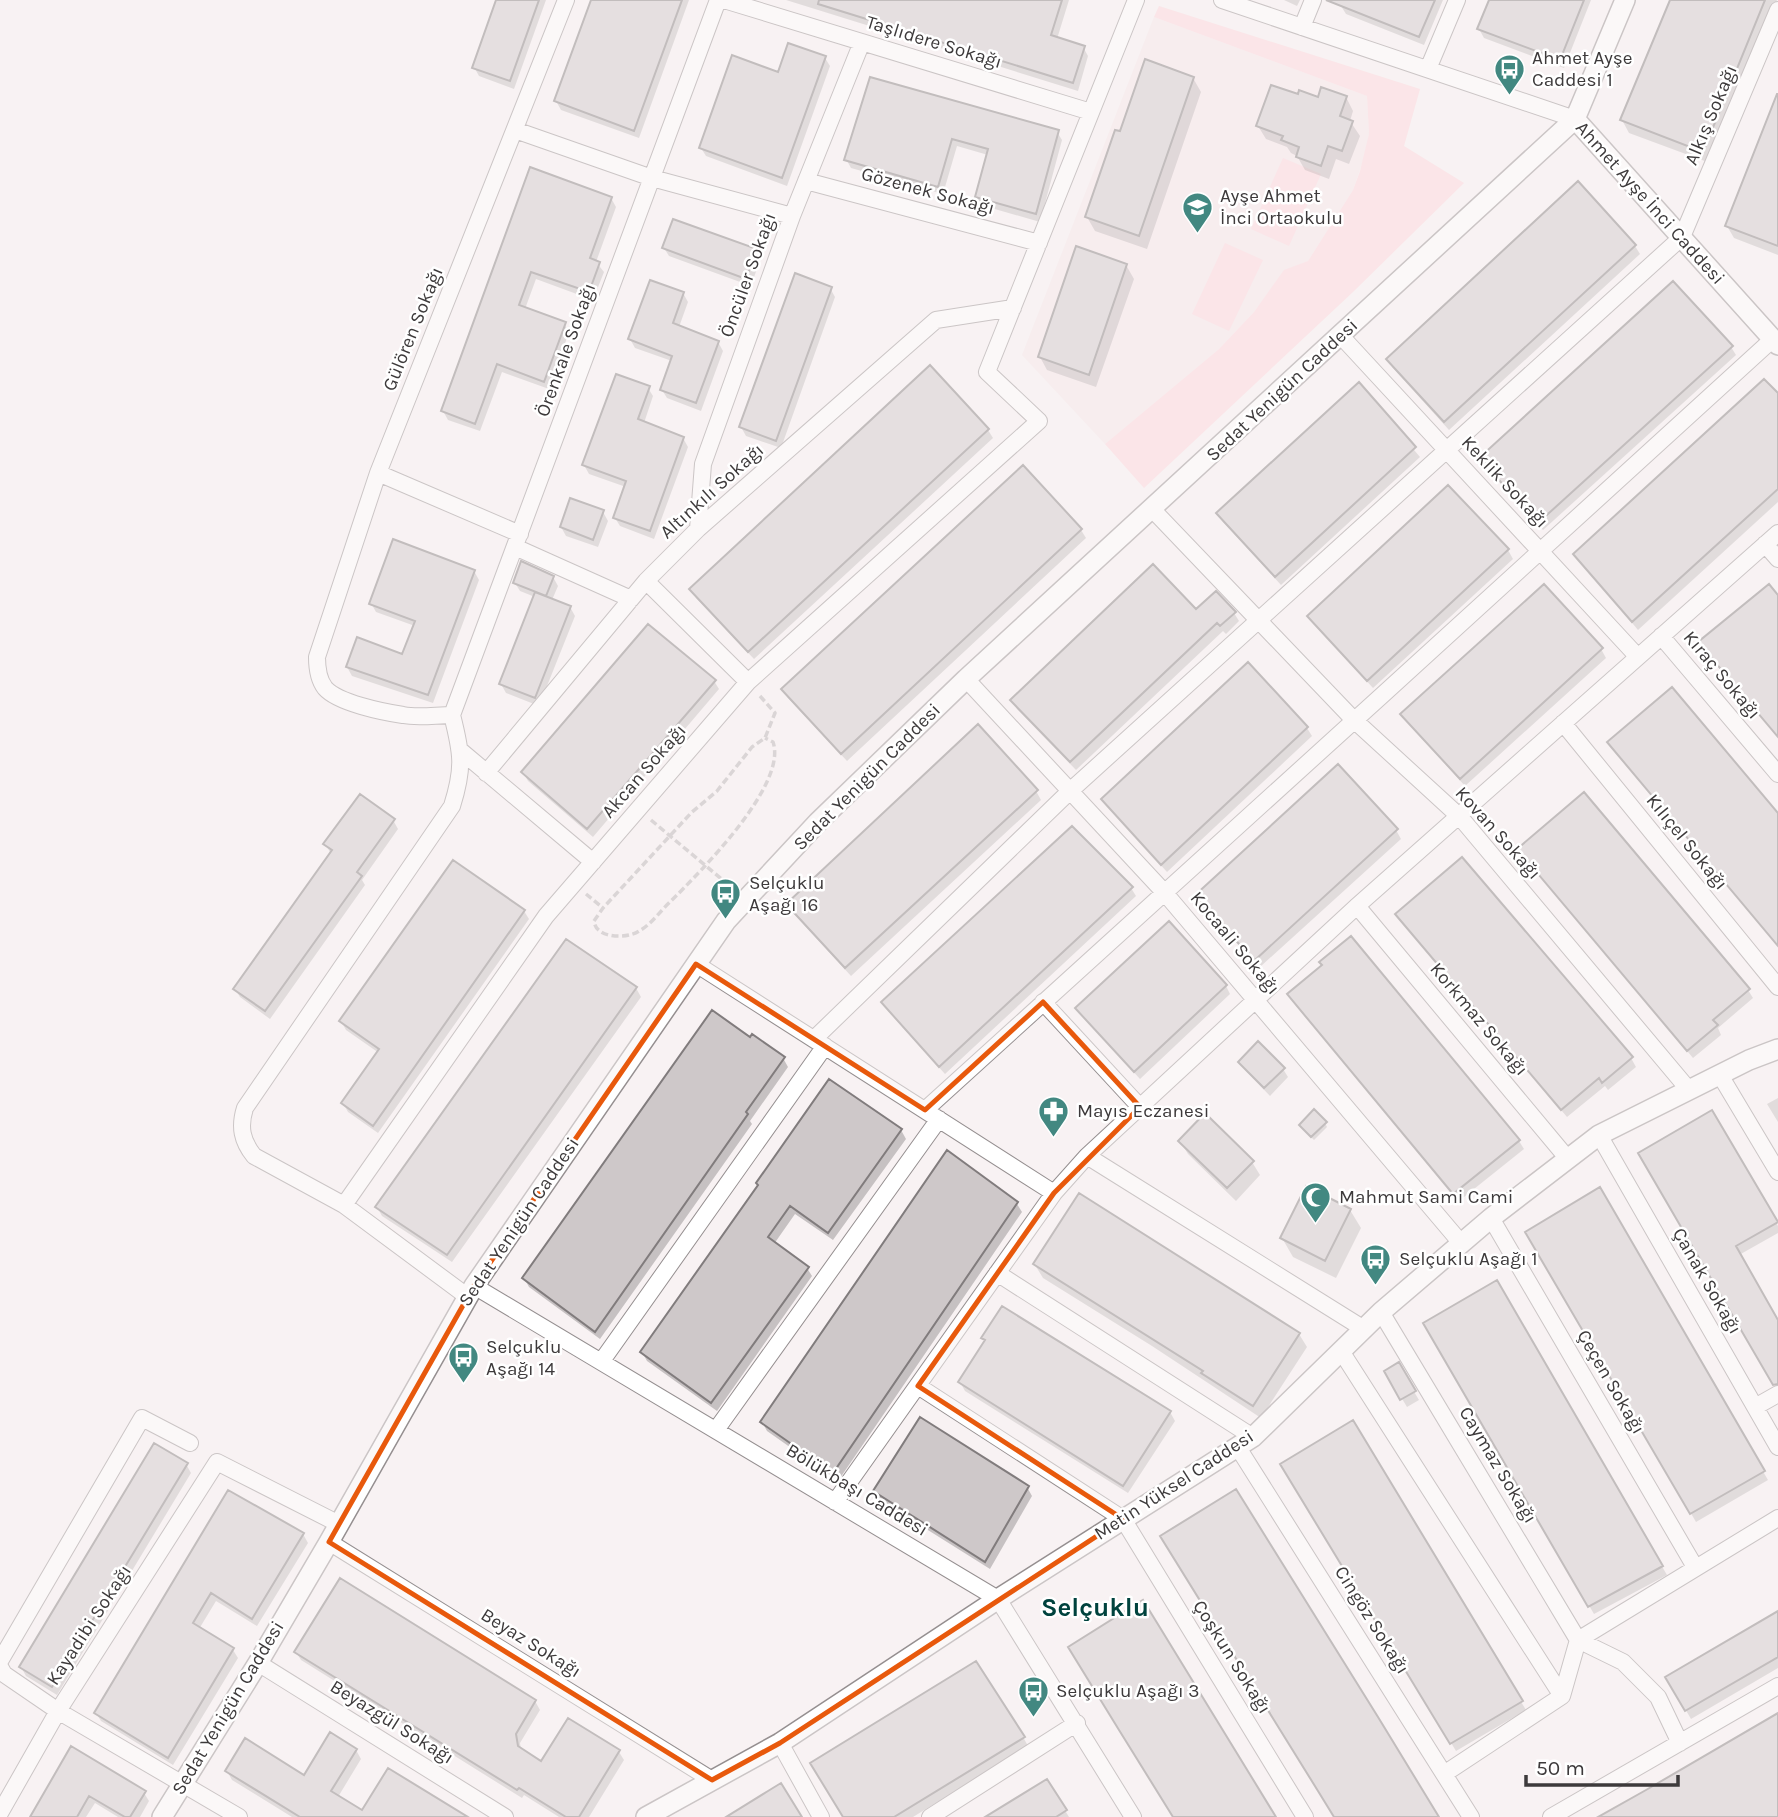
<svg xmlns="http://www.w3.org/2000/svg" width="1778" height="1817" viewBox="0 0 1778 1817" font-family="Karla,sans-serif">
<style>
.built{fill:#f6e6e9}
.green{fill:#fed5db}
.shadow{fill:#0003}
.building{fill:#cec8c9;stroke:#817c7d;stroke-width:2}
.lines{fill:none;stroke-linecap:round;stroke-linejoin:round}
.minor-casing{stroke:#958f90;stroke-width:18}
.tertiary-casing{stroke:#958f90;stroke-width:22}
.path{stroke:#b7b2b3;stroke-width:3.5;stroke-dasharray:7 3.5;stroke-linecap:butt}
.minor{stroke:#fff;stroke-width:16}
.tertiary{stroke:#fff;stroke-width:19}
.marked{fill:none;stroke:#e8590c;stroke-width:5;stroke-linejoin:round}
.labels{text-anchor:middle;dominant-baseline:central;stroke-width:5;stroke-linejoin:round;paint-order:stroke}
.street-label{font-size:19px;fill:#3d3a3b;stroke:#fff}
.poi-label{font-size:19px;fill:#3d3a3b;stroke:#fff;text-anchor:start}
.district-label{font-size:26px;font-weight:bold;fill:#00433e;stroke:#fff}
</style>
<rect width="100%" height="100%" fill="#f8f2f3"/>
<path class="built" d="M1154,17L1367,96L1369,134L1366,152L1353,190L1308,261L1284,271L1254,312L1219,349L1105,444L1022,355Z"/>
<path class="green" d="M1159,6L1420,89L1404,146L1464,183L1353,292L1144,488L1105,444L1219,349L1254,312L1284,270L1308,261L1353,190L1360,171L1369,134L1367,96L1154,17Z
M1283,158L1321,174L1289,246L1251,229Z
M1225,243L1263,260L1229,331L1192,314Z"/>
<path class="shadow" d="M498,0H546L514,89L479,76L474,67Z
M592,0H689L639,138L561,110L556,101Z
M786,0H1069L1057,39L1083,47L1088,56L1078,91Z
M1284,0H1300L1297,6Z
M1344,0H1443L1424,45L1346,14L1341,6Z
M1491,0H1591L1564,68L1484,38L1479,29Z
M1672,0H1777L1710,163L1629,133L1622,120Z
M825,58L830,66L787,186L706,156L701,148L779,74Z
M1193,78L1201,92L1147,249L1095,231L1087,217Z
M871,79L1057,132L1062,140L1040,222L981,205L976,197L988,155L957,146L943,194L851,168L846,159Z
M1299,97L1319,99L1346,97L1353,111L1350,121L1360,136L1349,164L1336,159L1329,179L1305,170L1297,156L1291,153L1287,147L1266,139L1258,126Z
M1778,100V255L1734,238L1727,226Z
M531,169L611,198L616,207L596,262L604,272L593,300L536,279L525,309L564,324L569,332L549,389L502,372L480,431L448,420L443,411Z
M1635,246L1640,254L1449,430L1393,368L1388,360Z
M664,248L755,251L760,260L751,286L669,256Z
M1126,265L1134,279L1096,387L1047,370L1040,357Z
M830,288L835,297L781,448L746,436L741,427Z
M683,293L688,302L679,327L718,342L723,351L701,411L667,398L662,390L672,361L635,348L630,339Z
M1731,347L1736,355L1543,530L1486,467L1481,458Z
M1358,384L1420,457L1281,585L1223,522L1218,513Z
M648,388L653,396L644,423L683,438L688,447L654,539L620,526L615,518L626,487L589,474L584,465Z
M1778,396V502L1638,630L1575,554Z
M988,430L993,438L754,659L696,598L692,589Z
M1023,467L1081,530L1086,538L847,761L788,698L783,689Z
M1448,487L1508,550L1513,559L1373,688L1314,624L1309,616Z
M603,512L608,521L598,547L566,536L561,527Z
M474,571L479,580L433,703L352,676L347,667L403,656L415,626L376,612L371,603Z
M553,577L558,586L552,600L570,607L575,616L539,706L506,693L501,684L535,597L520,591L515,583Z
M1196,611L1234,613L1239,621L1226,634L1223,631L1076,770L1017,709L1012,700Z
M1601,649L1606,658L1465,786L1408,723L1403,715Z
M714,681L719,689L593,837L528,781L523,772Z
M1307,728L1312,736L1167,872L1109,808L1104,799Z
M1609,742L1778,816V946L1614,751Z
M1036,791L1041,800L851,976L793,913L788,904Z
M393,820L398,829L362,880L365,885L270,1019L240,997L235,989L330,852L325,844Z
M1396,830L1401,839L1260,967L1200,906L1195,897Z
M1519,850L1748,990L1753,998L1718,1028L1721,1035L1693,1058Z
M1131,888L1136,896L945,1074L888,1011L883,1002Z
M524,911L529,919L378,1133L348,1112L343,1103L379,1053L346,1030L341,1021Z
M1397,914L1631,1058L1636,1067L1608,1090L1605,1086L1567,1117Z
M1226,986L1230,994L1140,1079L1083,1017L1078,1009Z
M636,988L641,997L452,1262L382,1216L377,1207Z
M1294,1003L1519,1141L1524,1149L1459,1201Z
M751,1040L783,1058L788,1067L750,1121L752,1124L600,1339L529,1287L524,1278Z
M1240,1062L1283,1069L1288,1077L1270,1096L1245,1070Z
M1778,1098V1122L1767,1104Z
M1712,1112L1778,1226V1233L1739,1255L1778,1323V1385L1776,1387L1640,1154Z
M1325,1123L1327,1127L1314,1140L1303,1129Z
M901,1130L906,1139L833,1240L795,1214L774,1244L807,1268L812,1276L717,1411L647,1361L642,1352L760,1186Z
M1180,1141L1252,1162L1260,1175L1236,1201L1188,1154Z
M1599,1190L1768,1480L1696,1522L1528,1232Z
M1017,1204L1022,1212L838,1481L767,1431L762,1422Z
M1350,1210L1361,1228L1336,1278L1293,1257L1282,1238Z
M1035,1265L1299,1334L1307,1347L1261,1418L1152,1346L1043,1278Z
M1496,1283L1667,1575L1594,1614L1425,1324Z
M984,1338L1170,1412L1175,1421L1128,1493L965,1391L960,1382L986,1341Z
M1398,1365L1419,1400L1407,1407L1386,1372Z
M1352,1423L1526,1710L1456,1751L1283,1464Z
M186,1464L191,1473L57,1695L26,1676L21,1667Z
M1027,1487L1032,1496L990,1569L880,1500L875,1491Z
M229,1492L303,1534L308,1543L257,1626L216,1601L199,1629L233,1650L238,1658L173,1765L101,1721L96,1713Z
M1778,1613V1668L1691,1719L1667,1678Z
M296,1652L535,1701L540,1710L520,1743L521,1750L542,1763L619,1752L624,1760L589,1817H559L524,1795L522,1798L301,1660Z
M1023,1737L1028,1746L913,1817H845Z
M72,1749L144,1793L149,1801L140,1817H118L95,1803L86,1817H32Z
M356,1750L361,1759L338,1797L363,1813L464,1817H292L232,1780L227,1771L305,1777Z
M1047,1781L1069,1817H988Z"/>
<path class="building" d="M496,0H539L510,81L472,68Z
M591,0H682L634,131L554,101Z
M819,0H1062L1051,35L1085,46L1073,83L818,4Z
M1326,0H1435L1419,37Z
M1489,0H1584L1560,60L1477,29Z
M1670,0H1765L1703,152L1620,120Z
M788,43L826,56L782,178L699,148L732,55L778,72Z
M1145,59L1194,77L1139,236L1085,217L1115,130L1120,131Z
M870,77L1059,130L1036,214L975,197L988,149L952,139L938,187L844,160Z
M1271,85L1298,94L1299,90L1318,97L1321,87L1347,96L1340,116L1353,121L1342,151L1328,146L1321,166L1296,157L1299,147L1281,140L1283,136L1256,126Z
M1777,94H1778V246L1725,226Z
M530,167L612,197L590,258L600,262L589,292L531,272L519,305L566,322L544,382L497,364L475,424L441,411Z
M1578,181L1636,245L1444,422L1386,359Z
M673,219L757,249L746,279L662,248Z
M1076,246L1127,264L1089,375L1038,357Z
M795,273L832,287L776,441L739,427Z
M650,280L684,292L673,323L719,341L696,403L660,390L672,356L628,339Z
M1673,281L1733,346L1538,523L1479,458Z
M930,365L989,429L748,652L689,589Z
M616,374L650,386L638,419L684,437L650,531L613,518L626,481L582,465Z
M1764,379L1778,393V489L1632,622L1573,554Z
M1359,382L1416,447L1275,577L1216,513Z
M1023,465L1082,529L841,754L781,689Z
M1448,485L1509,549L1367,681L1307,616Z
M570,498L604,510L593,540L560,527Z
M393,539L475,570L428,695L346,667L357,637L402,654L415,621L369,604Z
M521,561L554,576L546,596L513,583Z
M1153,564L1196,609L1216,591L1236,612L1220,626L1217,623L1070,762L1010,700Z
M1544,584L1603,648L1460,779L1400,714Z
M1769,584L1778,595V737L1698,642Z
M535,592L571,606L535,698L499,684Z
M648,624L716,680L587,829L521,772Z
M1248,662L1308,727L1161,865L1101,799Z
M1672,687L1778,813V946L1607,742Z
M978,724L1038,790L845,968L786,904Z
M1338,764L1398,829L1255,960L1193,897Z
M1584,792L1750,989L1713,1020L1718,1025L1687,1051L1517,849Z
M360,794L395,819L357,872L362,876L265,1011L233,989L332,850L323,844Z
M1072,826L1133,887L939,1067L881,1002Z
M1462,857L1633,1057L1602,1083L1599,1078L1561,1110L1395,914Z
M453,860L525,910L373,1126L341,1103L379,1049L339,1021Z
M1169,921L1227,985L1134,1072L1075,1008Z
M1351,936L1520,1140L1453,1194L1287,994L1322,965L1319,962Z
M566,939L637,987L447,1255L375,1207Z
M712,1010L750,1037L752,1034L785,1057L746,1112L748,1114L595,1332L522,1278Z
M1258,1041L1285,1068L1264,1088L1238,1062Z
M829,1079L902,1129L828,1233L790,1206L768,1237L809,1267L711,1403L640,1352L758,1185L756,1183Z
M1314,1109L1327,1122L1311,1137L1299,1125Z
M1712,1110L1778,1222L1736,1246L1778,1320V1384L1773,1385L1638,1153Z
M1205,1113L1254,1161L1227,1188L1178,1141Z
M947,1150L1018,1202L833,1473L760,1422Z
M1306,1186L1351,1209L1325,1261L1280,1238Z
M1600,1187L1765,1471L1690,1514L1525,1232Z
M1079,1193L1300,1333L1253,1406L1201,1373L1203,1371L1033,1264Z
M1497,1280L1663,1566L1588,1607L1423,1323Z
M1002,1306L1171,1411L1123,1486L958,1382L985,1340L981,1338Z
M1399,1362L1416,1391L1400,1400L1384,1371Z
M920,1417L1029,1486L985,1562L873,1491Z
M1353,1420L1523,1701L1450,1744L1280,1464Z
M154,1443L188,1463L52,1687L19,1667Z
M1236,1489L1378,1717L1439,1817H1334L1318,1791L1160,1536Z
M228,1490L304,1533L252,1619L211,1593L193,1623L234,1648L168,1758L94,1713Z
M340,1578L536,1700L516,1734L518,1746L541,1761L568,1718L620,1750L579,1817H566L519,1788L517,1790L294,1652Z
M1143,1600L1159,1626L1276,1817H1173L1119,1730L1068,1647Z
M1778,1611V1657L1685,1711L1665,1677Z
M976,1661L1025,1737L894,1817H843L810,1763Z
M1778,1713V1817H1598L1646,1790Z
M330,1732L357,1749L331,1791L362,1810L388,1768L468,1817H300L225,1771L245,1738L304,1775Z
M71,1746L146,1791L130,1817H125L89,1796L77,1817H30Z
M1047,1779L1067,1810L1056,1817H985Z
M781,1783L802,1817H726L768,1791Z"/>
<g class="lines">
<defs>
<path id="minor" d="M724,0L1091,112
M1222,0L1575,119
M1302,27L1313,0
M1428,69L1457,0
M515,130L652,178L792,216
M806,181L1039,243
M1341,336L1637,656
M378,473L520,534
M1152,509L1353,719L1460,817L1689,1090
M698,529L703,464L792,216L862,42
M1765,544L1778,559
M515,547L631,599
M646,581L748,682
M1661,636L1778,774
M966,679L1164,892L1461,1243
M452,715C436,715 418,718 403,715C383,712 338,703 325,688C318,679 317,668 317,657L378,473L566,0
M452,715C462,754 464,768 452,806L245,1108C239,1127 242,1141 254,1156L344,1205L468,1297
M452,715L718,0
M1563,723L1778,987
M461,751L593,862
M486,773L646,581L698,529L936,320L1013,308
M1357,906L1568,1159
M696,964L1054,1193
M1043,1002L1140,1107
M814,1039L1070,791L1682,237L1778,10
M1720,1075L1778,1172
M925,1110C1207,852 1492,598 1773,339
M1599,1135L1778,1447
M1087,1156L1364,1329
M344,1205L546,916L748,682L1039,421L987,372L1136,0
M1491,1218L1695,1567
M997,1273L1253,1437
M474,1286L998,1599L1133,1817
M1381,1312L1578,1640
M1341,1351L1562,1696
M601,1362L825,1046
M918,1386L1123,1519L1305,1817
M1755,1407L1778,1394
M716,1430L939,1119
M1237,1446L1471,1817
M835,1502L1054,1193L1087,1156L1357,906L1778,533
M329,1542L712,1780
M1578,1640L1623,1662L1658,1697L1680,1743
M0,1661L142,1418L190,1443
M258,1663L505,1817
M0,1667L4,1674L58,1711L239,1817
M780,1743L821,1817
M1444,1774L1562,1696L1578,1640L1778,1518
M0,1813L58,1711L217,1462L339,1524
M930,1817L1077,1723
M1551,1817L1778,1686"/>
<path id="tertiary" d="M1575,119L1778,345
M162,1817L258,1663L329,1542L474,1286L726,921L818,822L966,679L1575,119L1625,0
M646,1817L780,1743L998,1599L1253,1437L1381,1312L1491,1218L1599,1135L1749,1060L1778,1049"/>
</defs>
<use href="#minor" class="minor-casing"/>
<use href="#tertiary" class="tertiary-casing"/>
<path class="path" d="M760,696L775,713L765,738L752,747L717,791L692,812L603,908L594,921C596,939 627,939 639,931C651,925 661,910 671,901C699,873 788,785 773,742L765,738
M651,820L731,887
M586,894L603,908"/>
<use href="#minor" class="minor"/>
<use href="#tertiary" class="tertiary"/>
</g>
<path d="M0 0H1778V1817H0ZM696,964L925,1110L1043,1002L1140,1107L1054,1193L918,1386L1123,1519L780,1743L712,1780L329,1542L474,1286Z" fill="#f8f2f3" fill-opacity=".55" fill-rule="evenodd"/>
<path class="marked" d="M696,964L925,1110L1043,1002L1140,1107L1054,1193L918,1386L1123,1519L780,1743L712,1780L329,1542L474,1286Z"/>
<defs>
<symbol id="bus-pin" viewBox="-11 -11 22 30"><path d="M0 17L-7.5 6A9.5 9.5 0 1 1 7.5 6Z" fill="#428881" stroke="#fff"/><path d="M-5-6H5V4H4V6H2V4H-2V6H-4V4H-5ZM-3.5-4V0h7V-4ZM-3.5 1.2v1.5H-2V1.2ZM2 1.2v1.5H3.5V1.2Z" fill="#fff"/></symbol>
<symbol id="school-pin" viewBox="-11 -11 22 30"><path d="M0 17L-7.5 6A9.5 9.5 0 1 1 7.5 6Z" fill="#428881" stroke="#fff"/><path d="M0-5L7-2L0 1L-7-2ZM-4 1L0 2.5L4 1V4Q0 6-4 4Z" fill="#fff"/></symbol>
<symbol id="pharmacy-pin" viewBox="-11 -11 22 30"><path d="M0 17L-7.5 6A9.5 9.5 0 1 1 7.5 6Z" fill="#428881" stroke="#fff"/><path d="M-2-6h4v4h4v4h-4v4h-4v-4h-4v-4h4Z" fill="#fff"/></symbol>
<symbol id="mosque-pin" viewBox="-11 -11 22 30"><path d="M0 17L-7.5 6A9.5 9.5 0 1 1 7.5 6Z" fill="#428881" stroke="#fff"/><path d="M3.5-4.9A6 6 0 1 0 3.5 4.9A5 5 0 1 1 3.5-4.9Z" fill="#fff"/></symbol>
</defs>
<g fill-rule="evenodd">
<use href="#bus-pin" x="1492" y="52" width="35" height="47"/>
<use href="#school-pin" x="1180" y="190" width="35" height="47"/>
<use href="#bus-pin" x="708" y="876" width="35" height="47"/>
<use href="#pharmacy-pin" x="1036" y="1094" width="35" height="47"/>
<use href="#mosque-pin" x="1298" y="1180" width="35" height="47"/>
<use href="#bus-pin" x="1358" y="1242" width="35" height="47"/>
<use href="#bus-pin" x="446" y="1340" width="35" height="47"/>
<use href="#bus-pin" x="1016" y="1674" width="35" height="47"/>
</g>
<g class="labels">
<g class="street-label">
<text transform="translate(934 42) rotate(17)">Taşlıdere Sokağı</text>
<text transform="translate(1711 115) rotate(-67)">Alkış Sokağı</text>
<text transform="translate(928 191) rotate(15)">Gözenek Sokağı</text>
<text transform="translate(1650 203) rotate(48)">Ahmet Ayşe İnci Caddesi</text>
<text transform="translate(748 275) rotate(-70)">Öncüler Sokağı</text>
<text transform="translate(413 329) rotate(-68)">Gülören Sokağı</text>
<text transform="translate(566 350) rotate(-70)">Örenkale Sokağı</text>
<text transform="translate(1282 390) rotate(-43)">Sedat Yenigün Caddesi</text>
<text transform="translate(1505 482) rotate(47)">Keklik Sokağı</text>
<text transform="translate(712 491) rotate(-42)">Altınkılı Sokağı</text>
<text transform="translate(1722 675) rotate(50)">Kıraç Sokağı</text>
<text transform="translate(644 771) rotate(-49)">Akcan Sokağı</text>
<text transform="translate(867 777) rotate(-45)">Sedat Yenigün Caddesi</text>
<text transform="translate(1498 833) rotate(48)">Kovan Sokağı</text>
<text transform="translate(1687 842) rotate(51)">Kılıçel Sokağı</text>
<text transform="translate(1235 943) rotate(50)">Kocaali Sokağı</text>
<text transform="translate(1479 1019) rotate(50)">Korkmaz Sokağı</text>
<text transform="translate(519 1222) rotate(-56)">Sedat Yenigün Caddesi</text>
<text transform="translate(1707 1281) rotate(60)">Çanak Sokağı</text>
<text transform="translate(1611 1382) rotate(60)">Çeçen Sokağı</text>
<text transform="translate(1498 1465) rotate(59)">Caymaz Sokağı</text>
<text transform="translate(1174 1485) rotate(-33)">Metin Yüksel Caddesi</text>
<text transform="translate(857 1490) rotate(31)">Bölükbaşı Caddesi</text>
<text transform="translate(1372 1620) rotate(58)">Cingöz Sokağı</text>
<text transform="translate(89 1625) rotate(-57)">Kayadibi Sokağı</text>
<text transform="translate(531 1643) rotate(32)">Beyaz Sokağı</text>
<text transform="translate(1232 1657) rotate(58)">Çoşkun Sokağı</text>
<text transform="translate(228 1708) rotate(-59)">Sedat Yenigün Caddesi</text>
<text transform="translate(392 1722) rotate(32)">Beyazgül Sokağı</text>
</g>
<g class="poi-label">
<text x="1532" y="58">Ahmet Ayşe<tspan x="1532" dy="22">Caddesi 1</tspan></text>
<text x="1220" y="196">Ayşe Ahmet<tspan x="1220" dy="22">İnci Ortaokulu</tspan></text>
<text x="749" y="883">Selçuklu<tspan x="749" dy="22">Aşağı 16</tspan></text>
<text x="1077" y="1111">Mayıs Eczanesi</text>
<text x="1339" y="1197">Mahmut Sami Cami</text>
<text x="1399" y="1259">Selçuklu Aşağı 1</text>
<text x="486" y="1347">Selçuklu<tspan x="486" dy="22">Aşağı 14</tspan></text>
<text x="1056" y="1691">Selçuklu Aşağı 3</text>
</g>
<g class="district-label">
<text x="1095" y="1607">Selçuklu</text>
</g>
</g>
<path d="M1526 1775v10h152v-10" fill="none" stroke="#3d3a3b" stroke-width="3.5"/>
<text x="1536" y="1775" font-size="21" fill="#3d3a3b" stroke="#ffffff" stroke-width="5" paint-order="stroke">50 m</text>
</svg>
